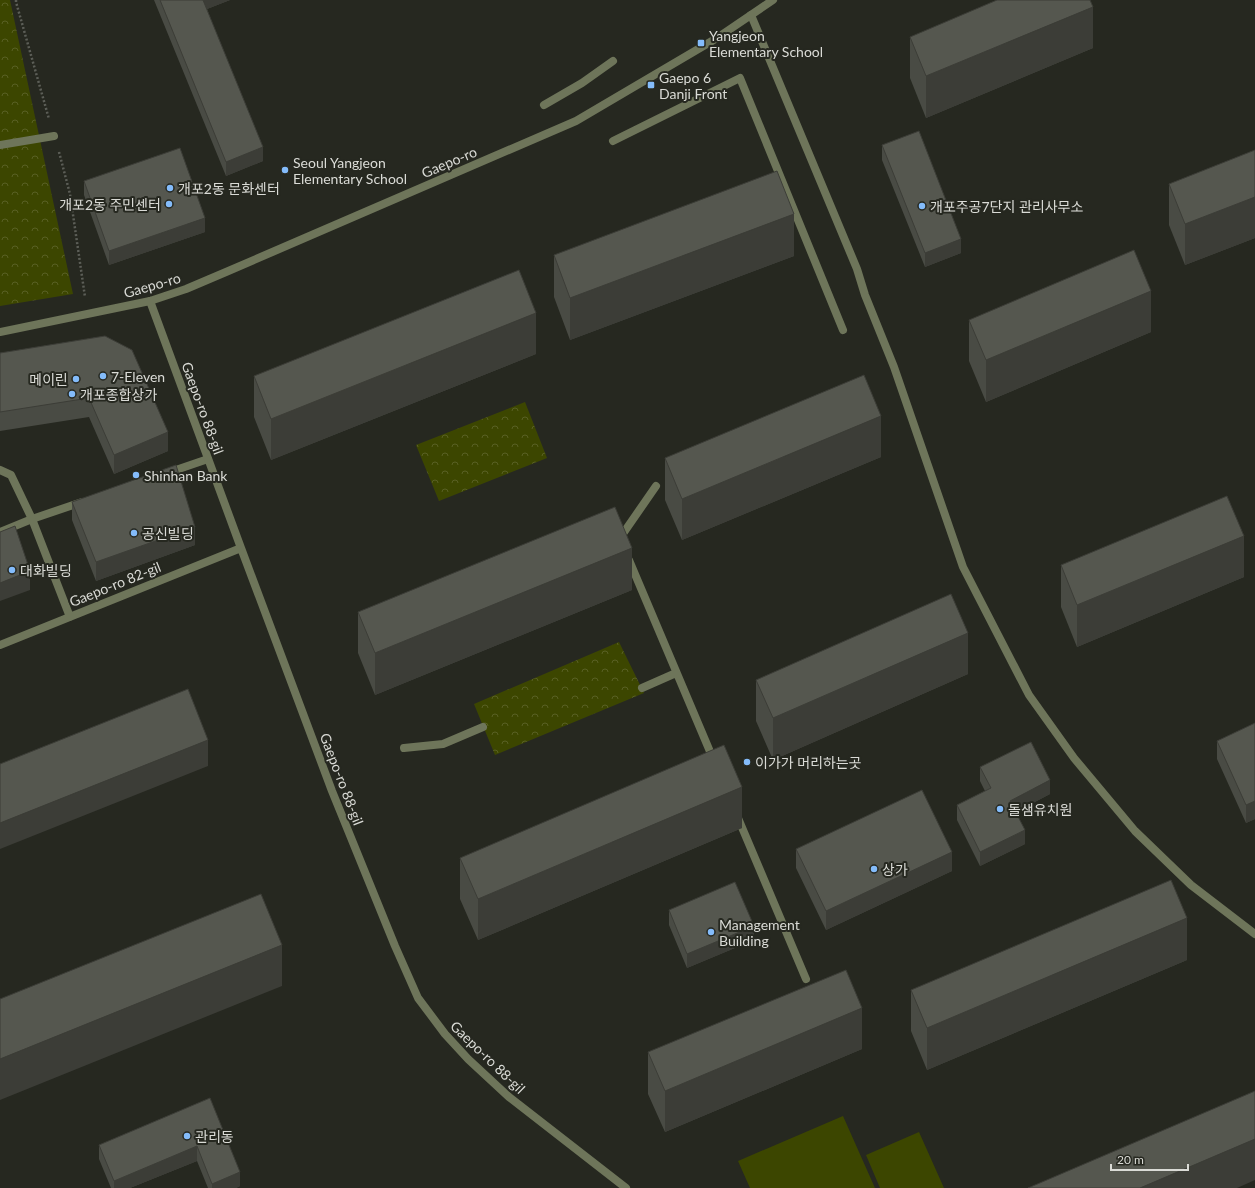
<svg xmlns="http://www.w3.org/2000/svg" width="1255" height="1188" viewBox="0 0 1255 1188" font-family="Lato,'Noto Sans KR',sans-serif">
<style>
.park{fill:url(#park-crowns)}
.pitch{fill:#3c4600}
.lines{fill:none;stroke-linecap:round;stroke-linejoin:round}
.path{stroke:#5c5e57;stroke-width:2.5;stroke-dasharray:2 2;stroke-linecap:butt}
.pedestrian{stroke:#6e755a;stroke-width:8}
.minor{stroke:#6e755a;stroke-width:8}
.tertiary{stroke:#6e755a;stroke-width:8}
.wall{fill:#494b44}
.shaded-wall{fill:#3c3d37}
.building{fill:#55574f;stroke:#3c3d37}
.poi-dot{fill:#84bcfb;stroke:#262820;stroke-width:1.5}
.labels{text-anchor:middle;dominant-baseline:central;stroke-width:4;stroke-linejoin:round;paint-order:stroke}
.poi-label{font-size:14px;fill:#dadbd6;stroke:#262820;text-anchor:start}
.street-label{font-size:14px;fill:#dadbd6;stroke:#262820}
</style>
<defs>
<pattern id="park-crowns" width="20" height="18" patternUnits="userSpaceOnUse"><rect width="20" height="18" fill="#3c4600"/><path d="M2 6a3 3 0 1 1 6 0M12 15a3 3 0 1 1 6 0" fill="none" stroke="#586024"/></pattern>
</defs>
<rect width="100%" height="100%" fill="#262820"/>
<path class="park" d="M0,0H10L73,294L0,306Z
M525,402L547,458L439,501L416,445Z
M619,642L644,693L495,755L474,704Z"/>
<path class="pitch" d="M843,1116L875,1188H750L738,1161Z
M919,1132L944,1188H880L866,1155Z"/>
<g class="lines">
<path class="path" d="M16,0V2L49,119
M59,152L70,194L85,297"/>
<path class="pedestrian" d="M544,105L582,83L613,61
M613,141L740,78L843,330
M0,145L54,136
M167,473L208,459
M0,532L32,519L82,502
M620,538L656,486
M629,560L714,761
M642,688L676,673
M404,748L443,744L483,727
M738,818L806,979"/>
<path class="minor" d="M751,15L857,269L865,295L894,367L963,567L1029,695L1074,758L1135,831L1191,885L1255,934
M150,301L241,548L332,791L395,946L418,998L445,1034L468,1059L509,1097L626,1188
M0,470L11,475L32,519L70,617
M0,645L241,548"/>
<path class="tertiary" d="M0,332L150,301L186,289L226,272L576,121L717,38L773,0"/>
</g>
<path class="wall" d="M154,0H230L207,9L263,161L226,176Z
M910,37L1093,48L926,118L910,78Z
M882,145L961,253L925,267L882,160Z
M1255,150V238L1185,265L1169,225V184Z
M84,181L205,232L109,265L84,195Z
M554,255L794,256L570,340L554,297Z
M969,320L1151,332L986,402L969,361Z
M105,336L168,451L114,474L89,417L0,431V353Z
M536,354L271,460L254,417V376Z
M881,457L682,540L665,500V458Z
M72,502L195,545L96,581L72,520Z
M1061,565L1244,577L1077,647L1061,607Z
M632,590L375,695L358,653V612Z
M968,674L773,760L756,721V680Z
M1255,723V819L1246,823L1217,759V741Z
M980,767L1050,794L1016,812L1025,844L980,866L957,820V805L985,791L980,781Z
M742,828L478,940L460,899V858Z
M796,849L952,871L826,930L796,868Z
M669,910L754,940L687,968L669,925Z
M1187,960L927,1070L911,1031V990Z
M862,1049L665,1132L648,1094V1052Z
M210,1098L240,1186L236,1188H208L197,1161L130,1188H111L99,1159V1145Z"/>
<path class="shaded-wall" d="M202,0H230L202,11Z
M1093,7V48L926,118V76Z
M263,147V161L226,176V162Z
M1255,197V238L1185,265V224Z
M794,214V256L570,340V298Z
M205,218V232L109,265V251Z
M961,239V253L925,267V253Z
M1151,291V332L986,402V360Z
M536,313V354L271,460V419Z
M881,416V457L682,540V499Z
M168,432V451L114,474V455Z
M195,527V545L96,581V562Z
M1244,536V577L1077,647V605Z
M632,548V590L375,695V653Z
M30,571V590L0,601V583Z
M968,633V674L773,760V718Z
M208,740V766L0,849V823Z
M1050,780V794L1010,815V801Z
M742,787V828L478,940V899Z
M1255,801V819L1246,823V805Z
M1025,830V844L980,866V852Z
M952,852V871L826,930V911Z
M1187,918V960L927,1070V1028Z
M754,926V940L687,968V954Z
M282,945V986L0,1100V1059Z
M862,1008V1049L665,1132V1091Z
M1255,1139V1180L1237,1188H1140Z
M197,1146V1161L130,1188H114V1181Z
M240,1172V1186L236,1188H212V1184Z"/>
<path class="building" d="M160,0H203L263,147L226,162Z
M997,0H1090L1093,7L926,76L910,37Z
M919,131L961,239L925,253L882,145Z
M180,148L205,218L109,251L84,181Z
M1255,150V197L1185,224L1169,184Z
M777,171L794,214L570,298L554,255Z
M1134,250L1151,291L986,360L969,320Z
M519,270L536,313L271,419L254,376Z
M105,336L132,350L168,432L114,455L89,398L0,412V353Z
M864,375L881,416L682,499L665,458Z
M176,465L195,527L96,562L72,502Z
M1227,496L1244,536L1077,605L1061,565Z
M615,507L632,548L375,653L358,612Z
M15,526L30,571L0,583V532Z
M951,594L968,633L773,718L756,680Z
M188,689L208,740L0,823V764Z
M1255,723V801L1246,805L1217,741Z
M1031,742L1050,780L1010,801L1025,830L980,852L957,805L991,788L980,767Z
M724,745L742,787L478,899L460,858Z
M922,790L952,852L826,911L796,849Z
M1171,880L1187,918L927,1028L911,990Z
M735,882L754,926L687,954L669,910Z
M261,894L282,945L0,1059V999Z
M846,970L862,1008L665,1091L648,1052Z
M1255,1091V1139L1140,1188H1028Z
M210,1098L240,1172L212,1184L197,1146L114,1181L99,1145Z"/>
<g class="poi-dot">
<rect x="697" y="39" width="8" height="8" rx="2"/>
<rect x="647" y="81" width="8" height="8" rx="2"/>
<circle cx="285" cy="170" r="4"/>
<circle cx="170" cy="188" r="4"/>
<circle cx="169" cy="204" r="4"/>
<circle cx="922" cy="206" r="4"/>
<circle cx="103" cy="376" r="4"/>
<circle cx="76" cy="379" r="4"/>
<circle cx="72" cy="394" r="4"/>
<circle cx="136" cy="475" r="4"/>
<circle cx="134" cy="533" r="4"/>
<circle cx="12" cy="570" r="4"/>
<circle cx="747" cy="762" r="4"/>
<circle cx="1000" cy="809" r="4"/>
<circle cx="874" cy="869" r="4"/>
<circle cx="711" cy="932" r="4"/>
<circle cx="187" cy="1136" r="4"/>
</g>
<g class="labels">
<g class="poi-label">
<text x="709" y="35">Yangjeon<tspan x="709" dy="16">Elementary School</tspan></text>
<text x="659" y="77">Gaepo 6<tspan x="659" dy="16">Danji Front</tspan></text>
<text x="293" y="162">Seoul Yangjeon<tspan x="293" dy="16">Elementary School</tspan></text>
<text x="178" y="188">개포2동 문화센터</text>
<text x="161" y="204" text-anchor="end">개포2동 주민센터</text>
<text x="930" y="206">개포주공7단지 관리사무소</text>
<text x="111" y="376">7-Eleven</text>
<text x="68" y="379" text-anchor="end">메이린</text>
<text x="80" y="394">개포종합상가</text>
<text x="144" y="475">Shinhan Bank</text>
<text x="142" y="533">공신빌딩</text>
<text x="20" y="570">대화빌딩</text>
<text x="755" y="762">이가가 머리하는곳</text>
<text x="1008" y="809">돌샘유치원</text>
<text x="882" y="869">상가</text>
<text x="719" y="924">Management<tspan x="719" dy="16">Building</tspan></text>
<text x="195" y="1136">관리동</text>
</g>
<g class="street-label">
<text transform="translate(449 162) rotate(-23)">Gaepo-ro</text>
<text transform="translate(152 285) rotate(-16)">Gaepo-ro</text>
<text transform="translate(203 408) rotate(70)">Gaepo-ro 88-gil</text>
<text transform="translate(115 584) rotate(-22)">Gaepo-ro 82-gil</text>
<text transform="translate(342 779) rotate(69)">Gaepo-ro 88-gil</text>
<text transform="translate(488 1057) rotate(44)">Gaepo-ro 88-gil</text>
</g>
</g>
<path d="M1111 1164v6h77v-6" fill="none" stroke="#dadbd6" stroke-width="2"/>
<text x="1117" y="1164" font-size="12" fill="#dadbd6" stroke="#262820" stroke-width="3" paint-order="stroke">20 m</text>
</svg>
